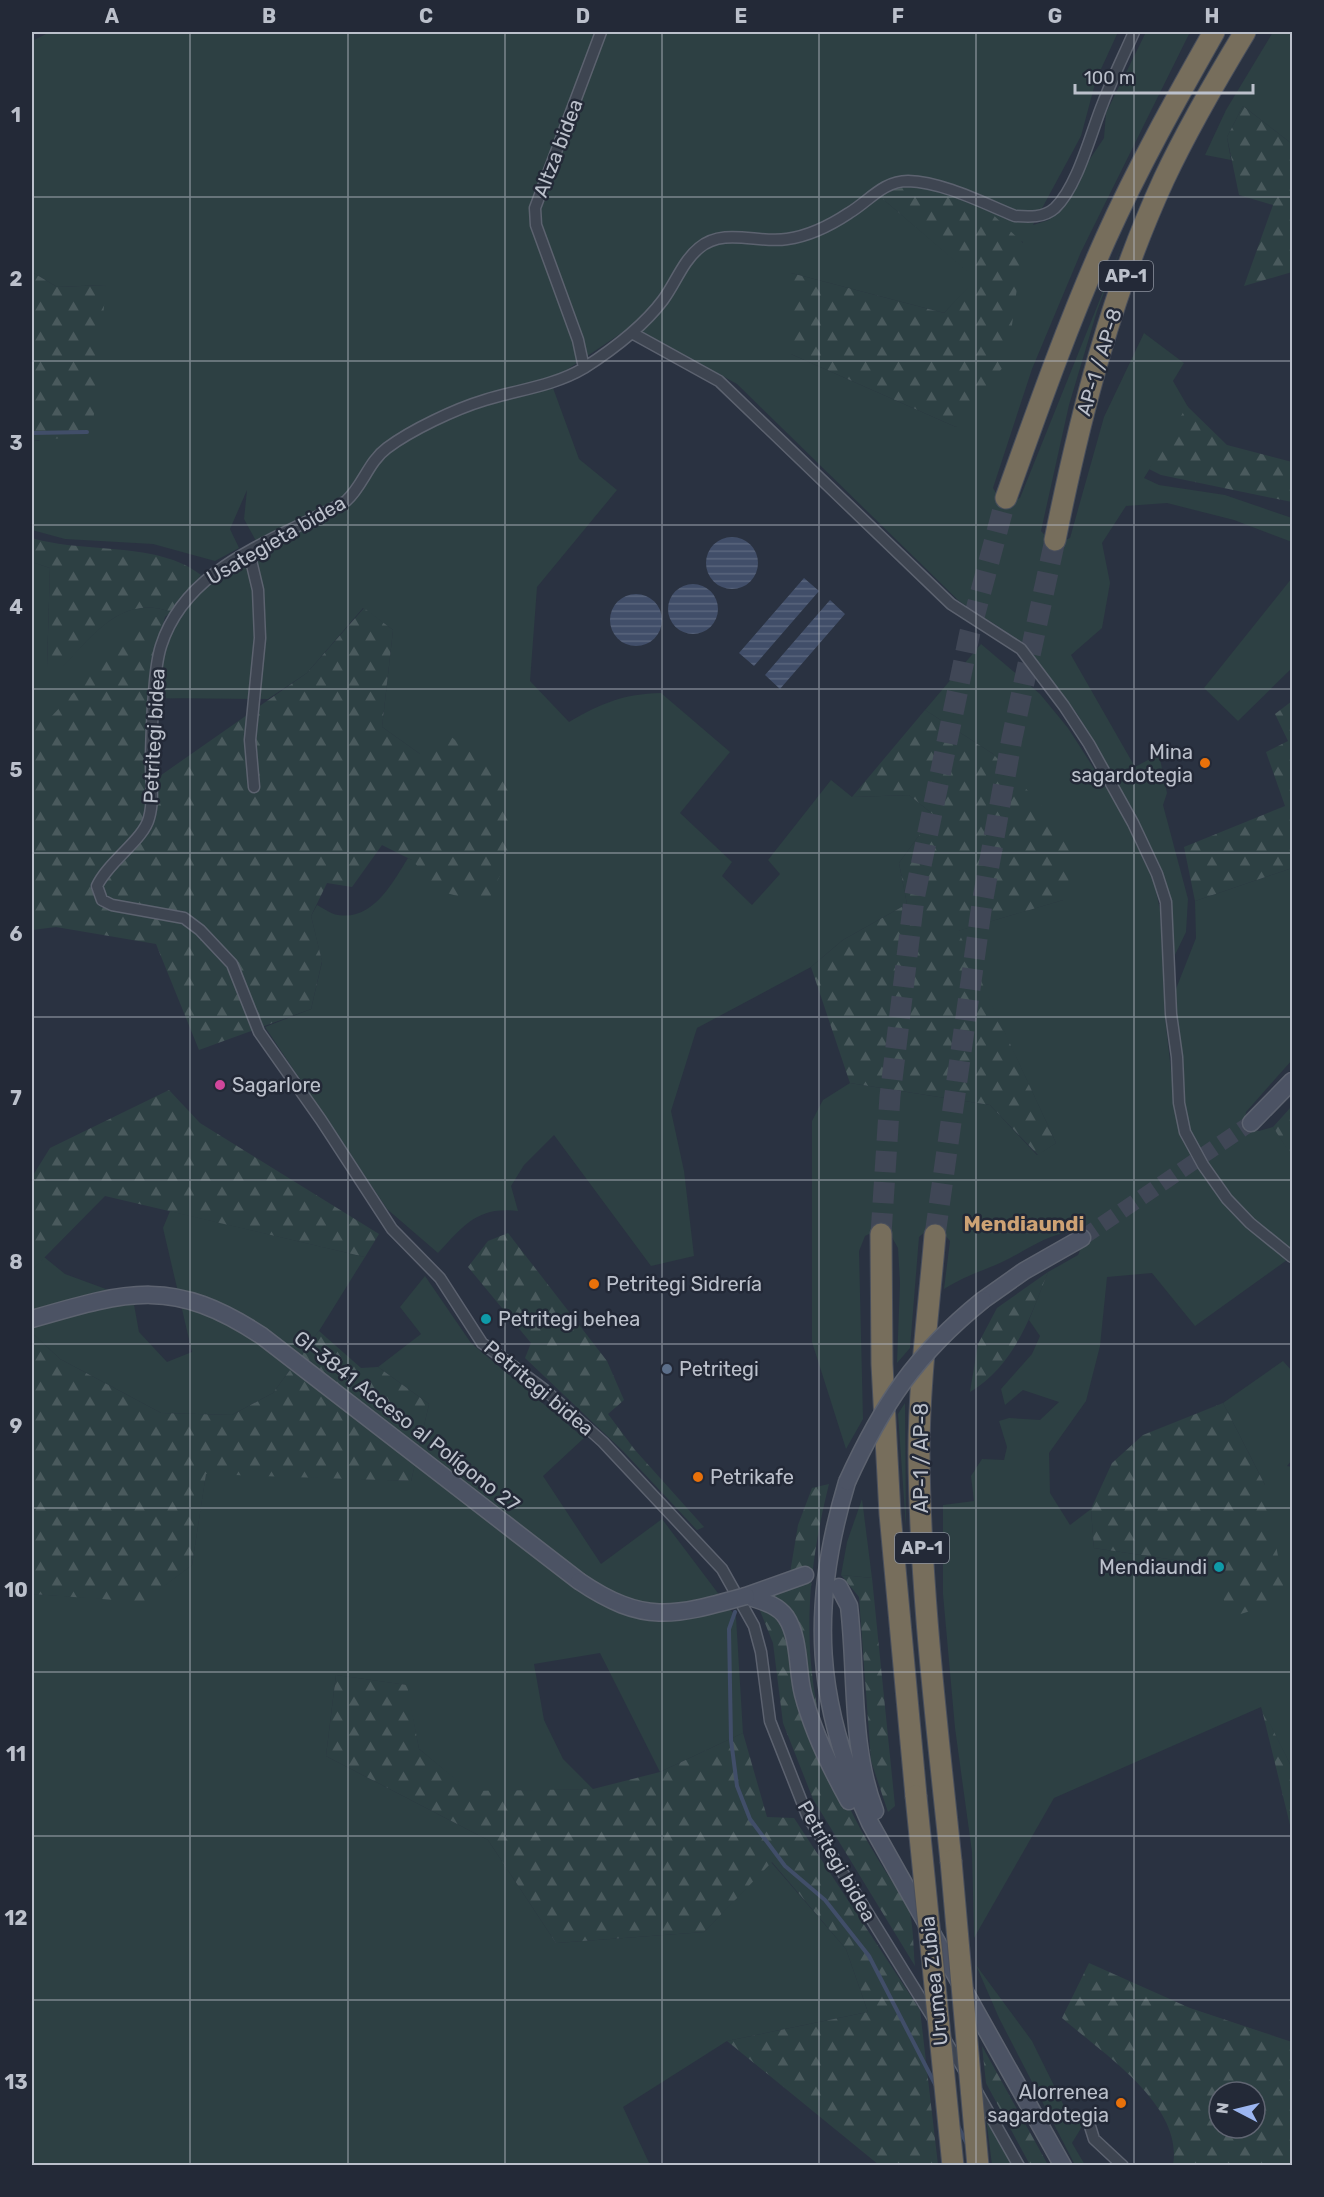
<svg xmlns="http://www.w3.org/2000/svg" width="1324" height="2197" font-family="Rubik,sans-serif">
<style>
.green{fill:#2d4043;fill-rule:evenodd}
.forest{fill:url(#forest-firs);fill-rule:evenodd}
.water{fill:url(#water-rules)}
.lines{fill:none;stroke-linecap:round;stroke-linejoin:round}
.stream{stroke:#414e69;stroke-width:4}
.secondary-tunnel{stroke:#404756;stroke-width:16;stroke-dasharray:16 8;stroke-linecap:butt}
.motorway-tunnel{stroke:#404756;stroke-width:21;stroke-dasharray:21 10;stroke-linecap:butt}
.minor-casing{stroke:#5c626f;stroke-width:13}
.secondary-casing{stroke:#5c626f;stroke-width:19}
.motorway-casing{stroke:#494f5c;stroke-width:23}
.minor{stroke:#3e4551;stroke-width:10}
.secondary{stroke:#4c5364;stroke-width:16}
.motorway{stroke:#776e5c;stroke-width:21}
.secondary-bridge-casing{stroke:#5c626f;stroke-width:19;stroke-linecap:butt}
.motorway-bridge-casing{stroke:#494f5c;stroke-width:23;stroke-linecap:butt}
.secondary-bridge{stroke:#4c5364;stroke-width:16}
.motorway-bridge{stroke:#776e5c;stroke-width:21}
.grid{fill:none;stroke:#bbc0cb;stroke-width:1.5;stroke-opacity:0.55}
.food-dot{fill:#e8710a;stroke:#232937;stroke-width:2}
.hotel-dot{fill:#d1479c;stroke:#232937;stroke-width:2}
.culture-dot{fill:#0f9aa8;stroke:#232937;stroke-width:2}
.service-dot{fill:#5c6f8a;stroke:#232937;stroke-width:2}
.labels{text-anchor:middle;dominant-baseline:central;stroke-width:5;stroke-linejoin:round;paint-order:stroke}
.shield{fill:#232937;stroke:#8d939f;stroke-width:1.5}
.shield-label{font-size:18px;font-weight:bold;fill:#bbc0cb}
.street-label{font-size:20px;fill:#bbc0cb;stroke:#232937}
.poi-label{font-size:20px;fill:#bbc0cb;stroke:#232937;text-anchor:start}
.neighbourhood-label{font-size:21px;font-weight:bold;fill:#cda274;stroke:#232937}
.neatline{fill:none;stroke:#bbc0cb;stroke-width:2}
.grid-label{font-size:20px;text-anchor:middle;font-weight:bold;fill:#bbc0cb}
</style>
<defs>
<pattern id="forest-firs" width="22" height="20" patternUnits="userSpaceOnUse" patternTransform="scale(1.5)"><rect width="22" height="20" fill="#2d4043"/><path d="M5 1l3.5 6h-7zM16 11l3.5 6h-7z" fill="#4a5a5d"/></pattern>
<pattern id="water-rules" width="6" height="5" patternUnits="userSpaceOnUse" patternTransform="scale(1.5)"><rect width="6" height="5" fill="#414e69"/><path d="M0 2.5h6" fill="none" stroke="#5a667d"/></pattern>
</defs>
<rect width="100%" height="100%" fill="#2a3241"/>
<path class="green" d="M50 32H1118L1096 80 1081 136 1033 225 1049 220 1104 138 1106 113 1146 32H1190L1081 252 1032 369 993 488 1002 503 1020 498 1123 242 1097 311 1069 405 1041 531 1054 545 1070 538 1104 417 1144 333 1184 363 1173 381 1188 407 1144 478 1159 485 1225 495 1292 518V542L1234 520 1167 503 1126 506 1102 543 1110 583 1102 628 1071 655 1135 767 1159 754 1167 793 1163 805 1188 899 1186 932 1173 959 1171 904 1162 871 1078 715 1022 642 959 601 737 384 632 326 559 375 480 396 385 442 368 462 349 492 328 506 256 541 244 519 247 490 230 529 239 548 215 561 153 544 65 539 32 530V441H39L106 285 57 287 32 272V41ZM883 199 1023 242 956 427 791 354V273L944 313 977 279Z
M1273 32H1292V144L1243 106 1227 137 1231 160 1205 155 1226 110Z
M553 388 579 459 617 490 537 587 530 681 569 722C602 703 623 694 661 693L730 752 680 813 732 862 722 876 752 905 780 874 768 860 831 780 852 797 909 795 934 815 899 863 907 904 843 940 811 967 697 1028 671 1111 684 1171 694 1256 651 1266 554 1135 524 1165 511 1186 518 1211C478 1206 464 1225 438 1253L387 1209 265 1027 311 1009 322 962 311 916 317 905C323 908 331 914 338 915 373 921 393 882 408 858L412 860 420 754 382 727 393 630 363 608 307 673 268 699 158 698 157 778 156 740 163 660 171 633 184 611 211 582 240 562 339 510 389 451 405 441 479 405Z
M32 562 50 568 47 667 59 670C90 639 120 593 171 612L165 617 144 618 50 719 32 723Z
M1292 578V668L1238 721 1204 688Z
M981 644 1040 694 1068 728 1120 809 1154 882 1160 910 1165 1017 1175 1106 1234 1212 1259 1238 1287 1260 1195 1326 1152 1273 1107 1277 1100 1346 1086 1401 1049 1453 1050 1493 1070 1525 1091 1509 1094 1548 1209 1565 1265 1485 1223 1403 1283 1361 1292 1371V1460L1287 1466 1292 1467V1768L1261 1707 1054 1798 974 1938 972 1852 955 1728 943 1594V1505L974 1501 971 1476 982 1459 1004 1460 1007 1447 999 1421 1009 1418 1040 1420 1059 1402 1023 1390 1005 1405 1001 1389 1032 1354 1040 1336 1029 1320 1048 1272 1078 1255 1084 1242 1073 1232C1045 1234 1025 1252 1000 1263 979 1272 963 1277 944 1289L950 1241 942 1232 928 1229 919 1237 910 1348 897 1363 900 1283 898 1248 889 1232 875 1231 865 1236 859 1251 863 1419 846 1449 812 1342V1121L823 1100 850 1083 990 1105 1037 1155 1056 1143 957 931 1063 900 993 754 925 710Z
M1292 868V1060L1246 1112 1244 1127 1259 1131 1273 1127 1291 1154 1292 1153V1252L1255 1222 1230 1196 1206 1162 1192 1136 1186 1115 1174 994 1196 938 1195 901Z
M170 1211 365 1257 319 1331 273 1393 232 1415 161 1413 60 1359 32 1333V1270L44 1257 65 1274 133 1299 139 1332 167 1362 192 1352 163 1228Z
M425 1276 471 1343 584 1438 543 1476 601 1564 662 1519 736 1617 743 1733 660 1772 600 1653 534 1664 544 1720 563 1759 593 1789 470 1792 419 1749 406 1685 336 1675 326 1756 488 1840 556 1943 704 1932 771 1862 846 1949 868 2012 727 2041 623 2107 650 2165H32V1594L143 1601 192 1565 206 1473 411 1481 429 1404 378 1367 421 1334 400 1307Z
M905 1403 906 1528 898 1414Z
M862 1499 872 1578 841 1575 847 1542Z
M976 1965 1032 2041 1065 2108 1086 2120 1072 2143 1085 2165H1075L999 2018Z
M986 2117 1014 2165H992Z"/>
<path class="forest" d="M1243 106 1292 144V272L1244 286 1273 205 1239 195 1227 137Z
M914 187 988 210 1023 243 1007 362 956 427 791 354V273L944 313 976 279 883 199 894 189Z
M32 272 57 287 106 285 92 435 32 441Z
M1187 406 1227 445 1292 462V502L1161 475 1149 469Z
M32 538C86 554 158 541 201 575L171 612C120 593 90 639 59 671L47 668 50 568 32 562Z
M364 608 393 630 382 727 420 754 449 735 512 786 510 853 487 904 439 891 412 860 382 845 352 887 327 883 311 916 322 961 311 1009 199 1050 156 944 56 927 32 930V723L50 718 144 617H165C148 676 147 719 147 779L157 778 307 673Z
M1292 701V868L1195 901 1184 847 1285 806 1266 752 1288 741 1275 714Z
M925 710 993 754 1079 845 1063 900 958 931 1056 1143 1038 1155 990 1105 850 1083 811 967 843 940 907 904 899 863 934 815 909 795 852 797Z
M169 1090 200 1123 379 1234 365 1257 105 1196 32 1270V1177L50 1148Z
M1292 1106V1153L1291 1155 1273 1127Z
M508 1233 607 1361 624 1400 608 1414 635 1450 704 1527 697 1530 623 1451 525 1358 531 1343 468 1267 488 1241Z
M1048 1272C1030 1318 1014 1366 970 1392L978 1344 997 1308Z
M319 1331 361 1368 378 1367 429 1404 411 1481 206 1474 192 1565 143 1602 32 1594V1333L60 1359 161 1413 232 1415 273 1393Z
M1223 1403 1265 1485 1286 1600 1231 1617 1209 1565 1094 1548 1091 1509 1112 1463 1143 1435Z
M829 1484C802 1592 800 1683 841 1788 852 1816 868 1843 884 1869 891 1881 903 1894 908 1907 914 1924 913 1948 915 1966L813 1799 783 1723 773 1643 753 1593 787 1591 798 1525 812 1488Z
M841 1575 872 1578 895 1806 888 1812 871 1761 859 1597Z
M336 1675 407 1685 419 1749 470 1791 593 1789 660 1772 743 1733 767 1817 794 1818 920 2010 938 2165H879L727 2041 868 2012 846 1949 772 1862 704 1932 556 1943 488 1840 326 1756Z
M1261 1706 1292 1768V1833Z
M1089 1963 1190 2008 1292 2042V2165H1173C1184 2105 1102 2053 1062 2018ZM1219 2092H1255V2128H1219Z
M982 2046 1048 2165H1030L986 2083Z"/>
<path class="water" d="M706 563a26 26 0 1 1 52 0a26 26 0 1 1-52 0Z
M804 578 819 591 754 666 739 653Z
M668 609a25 25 0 1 1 50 0a25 25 0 1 1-50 0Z
M610 620a26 26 0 1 1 52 0a26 26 0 1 1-52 0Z
M830 600 845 614 780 689 765 675Z"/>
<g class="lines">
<path class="stream" d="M32 433 87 432
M735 1612 729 1629 731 1740 737 1786 750 1819 785 1866 825 1900 869 1956 936 2086
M958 2126 967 2144"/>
<path class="secondary-tunnel" d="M1082 1238 1251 1123"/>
<path class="motorway-tunnel" d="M881 1234 890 1096 914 899 970 632 1006 498
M935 1235 982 904 1012 738 1055 540"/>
<defs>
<path id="minor" d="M632 333 719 381 951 604 1021 649 1064 706 1089 744 1133 823 1157 874 1166 902 1171 1014 1177 1057 1179 1103 1185 1132 1203 1165 1227 1199 1250 1223 1292 1257
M584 368 578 340 536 225 535 208 601 32
M249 552 258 590 260 638 250 740 254 787
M934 2020 807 1815 770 1721 761 1652 754 1626 722 1569 603 1442 545 1390 482 1343 440 1278 392 1229 321 1120 259 1032 232 964 200 930 184 918 112 905 102 900 97 886C108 862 144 839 149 818 154 801 151 782 151 764 151 744 152 724 153 705 155 685 155 665 161 646 187 564 279 540 346 501 363 486 368 462 387 448 411 430 455 409 485 400 517 390 554 386 584 368 612 350 642 328 663 300 675 284 683 261 699 248 724 227 758 244 787 239 809 236 831 225 849 213 869 201 883 181 908 181 943 182 983 203 1015 216 1029 217 1044 218 1055 208 1078 186 1091 132 1103 103 1112 79 1124 55 1134 32
M945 2039 965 2072
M976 2090 1019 2166
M1089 2123 1094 2139 1123 2166"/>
<path id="secondary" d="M1251 1123 1292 1081
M983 1300 1024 1271 1082 1238
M32 1319C128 1291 173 1277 262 1336L579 1581
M847 1482C809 1608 815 1704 870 1823L1063 2166
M839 1587 849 1606C857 1674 850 1747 875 1811
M746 1596C761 1601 777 1604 786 1617 800 1638 797 1671 803 1694 813 1732 830 1767 849 1801
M746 1596 805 1575"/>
<path id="motorway" d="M1006 498C1037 411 1068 323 1106 238 1138 167 1176 99 1214 32
M1055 540C1080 416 1111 294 1164 179 1188 128 1216 80 1245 32
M881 1234 882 1364 890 1514 916 1796
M935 1235C929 1308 919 1380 919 1453 920 1589 937 1725 951 1861"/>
</defs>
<use href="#minor" class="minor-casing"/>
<use href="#secondary" class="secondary-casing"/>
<use href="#motorway" class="motorway-casing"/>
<use href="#minor" class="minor"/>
<use href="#secondary" class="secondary"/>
<use href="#motorway" class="motorway"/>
<defs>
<path id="secondary-bridge" d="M847 1482C882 1405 916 1354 983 1300
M579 1581C644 1625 674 1616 746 1596"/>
<path id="motorway-bridge" d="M916 1796 953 2166
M951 1861 978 2166"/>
</defs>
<use href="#secondary-bridge" class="secondary-bridge-casing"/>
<use href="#motorway-bridge" class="motorway-bridge-casing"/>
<use href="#secondary-bridge" class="secondary-bridge"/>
<use href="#motorway-bridge" class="motorway-bridge"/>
</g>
<path class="grid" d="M190 32V2166M348 32V2166M505 32V2166M662 32V2166M819 32V2166M976 32V2166M1134 32V2166M32 197H1292M32 361H1292M32 525H1292M32 689H1292M32 853H1292M32 1017H1292M32 1180H1292M32 1344H1292M32 1508H1292M32 1672H1292M32 1836H1292M32 2000H1292"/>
<g class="food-dot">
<circle cx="1205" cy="763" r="6"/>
<circle cx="594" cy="1284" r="6"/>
<circle cx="698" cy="1477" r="6"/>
<circle cx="1121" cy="2103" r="6"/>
</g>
<circle class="hotel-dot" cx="220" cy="1085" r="6"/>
<g class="culture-dot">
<circle cx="486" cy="1319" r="6"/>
<circle cx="1219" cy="1567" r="6"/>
</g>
<circle class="service-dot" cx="667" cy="1369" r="6"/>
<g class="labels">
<g class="shield">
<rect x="1099" y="261" width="54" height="30" rx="4.5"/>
<rect x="895" y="1533" width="54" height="30" rx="4.5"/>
</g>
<g class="shield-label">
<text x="1126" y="276">AP-1</text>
<text x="922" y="1548">AP-1</text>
</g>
<g class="street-label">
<text transform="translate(558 148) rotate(-69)">Altza bidea</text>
<text transform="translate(1099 362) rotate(-73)">AP-1 / AP-8</text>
<text transform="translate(276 540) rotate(-30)">Usategieta bidea</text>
<text transform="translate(154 736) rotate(-87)">Petritegi bidea</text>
<text transform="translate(539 1388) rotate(40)">Petritegi bidea</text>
<text transform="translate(407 1421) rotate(38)">GI-3841 Acceso al Polígono 27</text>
<text transform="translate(921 1458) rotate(-90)">AP-1 / AP-8</text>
<text transform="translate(837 1861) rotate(60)">Petritegi bidea</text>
<text transform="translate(934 1981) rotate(-96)">Urumea Zubia</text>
</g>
<g class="poi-label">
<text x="1193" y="752" text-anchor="end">Mina<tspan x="1193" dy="23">sagardotegia</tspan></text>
<text x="232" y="1085">Sagarlore</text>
<text x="606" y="1284">Petritegi Sidrería</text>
<text x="498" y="1319">Petritegi behea</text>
<text x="679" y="1369">Petritegi</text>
<text x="710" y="1477">Petrikafe</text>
<text x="1207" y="1567" text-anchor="end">Mendiaundi</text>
<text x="1109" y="2092" text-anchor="end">Alorrenea<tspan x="1109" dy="23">sagardotegia</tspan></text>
</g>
<g class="neighbourhood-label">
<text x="1024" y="1223">Mendiaundi</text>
</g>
</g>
<rect width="1324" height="2197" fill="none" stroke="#232937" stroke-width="66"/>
<g transform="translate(1237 2110) rotate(277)"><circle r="28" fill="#232937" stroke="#606572" stroke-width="1.5"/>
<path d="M0-4.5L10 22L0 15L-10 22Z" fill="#9cb6f0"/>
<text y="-9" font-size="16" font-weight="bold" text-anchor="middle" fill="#bbc0cb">N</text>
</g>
<path d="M1075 84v9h178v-9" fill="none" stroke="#bbc0cb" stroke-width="3"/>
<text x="1084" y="84" font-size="18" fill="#bbc0cb" stroke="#232937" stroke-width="4.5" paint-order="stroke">100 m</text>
<rect x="33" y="33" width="1258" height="2131" class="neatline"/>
<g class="grid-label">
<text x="112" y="23">A</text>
<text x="269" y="23">B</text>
<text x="426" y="23">C</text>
<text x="583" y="23">D</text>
<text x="741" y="23">E</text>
<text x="898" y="23">F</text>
<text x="1055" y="23">G</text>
<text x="1212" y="23">H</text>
<text x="16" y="122">1</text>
<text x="16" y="286">2</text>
<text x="16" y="450">3</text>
<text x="16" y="614">4</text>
<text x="16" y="777">5</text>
<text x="16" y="941">6</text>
<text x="16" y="1105">7</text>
<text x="16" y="1269">8</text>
<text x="16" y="1433">9</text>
<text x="16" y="1597">10</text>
<text x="16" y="1761">11</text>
<text x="16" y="1925">12</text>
<text x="16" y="2089">13</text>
</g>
</svg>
